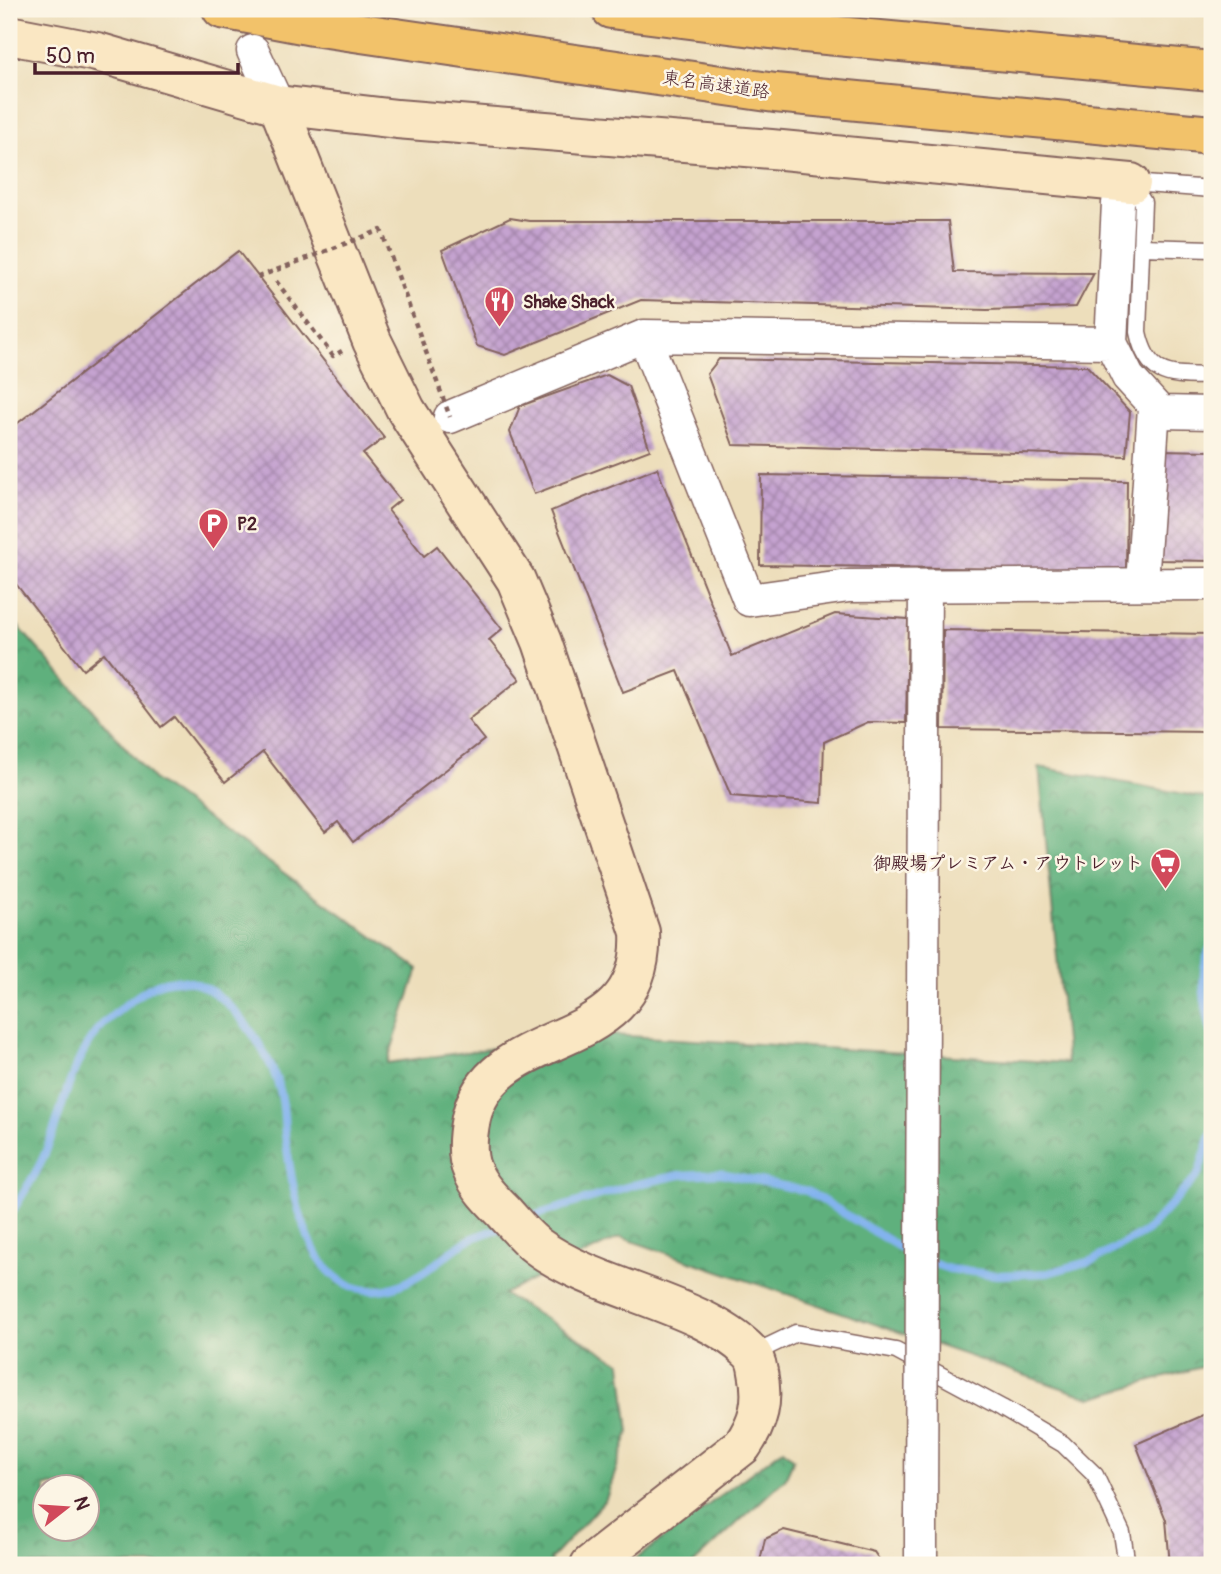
<svg xmlns="http://www.w3.org/2000/svg" width="1221" height="1574" font-family="Pangolin,'Klee One',sans-serif">
<style>
.forest{fill:url(#forest-crowns);stroke:#546854;stroke-width:2;fill-rule:evenodd}
.lines{fill:none;stroke-linecap:round;stroke-linejoin:round}
.stream{stroke:#83b3ee;stroke-width:8}
.building{fill:url(#building-cross-hatch)}
.lane-casing{stroke:#83625d;stroke-width:19}
.street-casing{stroke:#83625d;stroke-width:35}
.secondary-casing{stroke:#83625d;stroke-width:42}
.highway-casing{stroke:#83625d;stroke-width:42}
.path{stroke:#83625d;stroke-width:4.5;stroke-dasharray:5 5;stroke-linecap:butt}
.lane{stroke:#fff;stroke-width:16}
.street{stroke:#fff;stroke-width:32}
.secondary{stroke:#fae7c3;stroke-width:38}
.highway{stroke:#f2c26a;stroke-width:38}
.street-bridge-casing{stroke:#83625d;stroke-width:35;stroke-linecap:butt}
.path-bridge{stroke:#83625d;stroke-width:4.5;stroke-dasharray:5 5;stroke-linecap:butt}
.street-bridge{stroke:#fff;stroke-width:32}
.labels{text-anchor:middle;dominant-baseline:central;stroke-width:5;stroke-linejoin:round;paint-order:stroke}
.street-label{font-size:18px;fill:#4a1f2b;stroke:#fcf5e5}
.poi-label{font-size:18px;font-weight:bold;fill:#4a1f2b;stroke:#fcf5e5;text-anchor:start}
</style>
<defs>
<pattern id="forest-crowns" width="20" height="18" patternUnits="userSpaceOnUse" patternTransform="scale(1.75)"><rect width="20" height="18" fill="#5fb07d"/><path d="M2 6a3 3 0 1 1 6 0M12 15a3 3 0 1 1 6 0" fill="none" stroke="#508f67"/></pattern>
<pattern id="building-cross-hatch" width="8" height="8" patternUnits="userSpaceOnUse" patternTransform="scale(1.75)"><rect width="8" height="8" fill="#c5a3d0"/><path d="M0 0l8 8M0 8l8-8" fill="none" stroke="#a284a9"/></pattern>
</defs>
<rect width="100%" height="100%" fill="#fcf5e5"/>
<filter id="ink" filterUnits="userSpaceOnUse"><feTurbulence type="fractalNoise" baseFrequency=".0143" numOctaves="2"/><feDisplacementMap in="SourceGraphic" scale="14" xChannelSelector="R" yChannelSelector="G"/><feConvolveMatrix kernelMatrix="1 2 1 2 8 2 1 2 1" color-interpolation-filters="sRGB"/></filter>
<filter id="wash" filterUnits="userSpaceOnUse"><feTurbulence type="fractalNoise" baseFrequency=".00686" numOctaves="4" result="noise"/><feDisplacementMap in="SourceGraphic" scale="28" xChannelSelector="R" yChannelSelector="G"/><feGaussianBlur stdDeviation="1.57" result="paint"/><feColorMatrix in="noise" values="0 0 0 0 0 0 0 0 0 0 0 0 0 0 0 0 0 1.4 0 .05"/><feComposite in="paint" operator="in"/></filter>
<g filter="url(#wash)">
<rect width="100%" height="100%" fill="#eddebb"/>
<path class="forest" d="M9 616 154 780 418 969 387 1063 596 1034 1067 1063 1039 767 1212 799V1364L1091 1398 620 1237 503 1294 621 1363 629 1432 606 1499 550 1560 553 1565H9ZM46 1486H88V1528H46Z
M783 1449 794 1459 785 1479 692 1565H628Z"/>
<g class="lines">
<path class="stream" d="M1212 945C1197 971 1205 1005 1212 1034
M9 1217C20 1198 34 1178 43 1158 63 1114 67 1068 99 1028 106 1020 116 1013 123 1007 136 997 152 983 169 981 220 973 266 1045 279 1087 284 1101 284 1119 285 1134 292 1182 302 1273 357 1288 399 1300 434 1263 465 1242 477 1235 492 1231 505 1227
M523 1219 633 1185 680 1175 721 1173 807 1191 914 1256
M929 1262 949 1269 997 1275 1048 1273 1094 1260 1147 1231 1198 1175 1212 1132"/>
</g>
<g id="blocks">
<path class="building" d="M510 218 529 221H948L954 272 1094 273 1076 307 987 310 641 300 505 355 477 346 442 250Z
M238 251 384 438 363 454 400 500 388 510 424 556 437 546 502 629 489 640 520 679 468 720 484 740 353 842 338 822 325 832 263 752 225 782 174 717 161 727 104 653 83 670 9 575V430Z
M719 359 1087 366 1130 412 1126 456 733 445 707 374Z
M607 375 628 386 650 450 534 494 510 432 520 406Z
M1159 450 1212 451V561L1158 560Z
M657 468 732 656 835 614 908 619 906 723 868 722 824 742 822 803 731 796 678 671 623 692 551 511Z
M761 475 1127 481 1126 571 760 565Z
M943 630 1212 634V732L942 729Z
M1212 1411V1565H1170L1166 1520 1136 1444Z
M784 1530 874 1552 883 1565H759L765 1539Z"/>
</g>
</g>
<g filter="url(#ink)">
<use href="#blocks" fill-opacity="0" stroke="#83625d" stroke-width="2"/>
<g class="lines">
<defs>
<path id="lane" d="M1131 183 1143 202 1138 332C1148 379 1171 375 1212 376
M1131 183 1212 189
M1141 247 1212 249
M752 1354 796 1333 896 1351 1002 1408 1063 1444 1095 1475 1122 1533 1127 1565"/>
<path id="street" d="M253 51 278 105
M644 336 749 600 849 586 1212 584
M1111 343 1118 203
M450 417 644 336 1111 343 1128 377 1160 412 1212 413
M1142 584 1154 407
M924 746 925 586
M921 1565V1518"/>
<path id="secondary" d="M9 35 97 52 278 105 397 119 771 149 1131 183
M278 105 372 341 406 410 516 580 542 642 640 932C647 1058 493 1020 471 1118 468 1133 465 1154 472 1170 478 1186 492 1200 504 1212 514 1223 525 1237 537 1246 596 1290 700 1302 750 1352 755 1357 757 1365 758 1372 764 1401 759 1422 742 1446L590 1565"/>
<path id="highway" d="M222 9 313 26 775 93 1212 135
M611 9 794 32 1212 71"/>
</defs>
<use href="#lane" class="lane-casing"/>
<use href="#street" class="street-casing"/>
<use href="#secondary" class="secondary-casing"/>
<use href="#highway" class="highway-casing"/>
<path class="path" d="M276 281 333 356 342 351"/>
<use href="#lane" class="lane"/>
<use href="#street" class="street"/>
<use href="#secondary" class="secondary"/>
<use href="#highway" class="highway"/>
<defs>
<path id="street-bridge" d="M921 1518 924 746"/>
</defs>
<use href="#street-bridge" class="street-bridge-casing"/>
<path class="path-bridge" d="M258 277 381 230 450 417"/>
<use href="#street-bridge" class="street-bridge"/>
</g>
</g>
<defs>
<symbol id="restaurant-pin" viewBox="-11 -11 22 30"><path d="M0 17L-7.5 6A9.5 9.5 0 1 1 7.5 6Z" fill="#d1495b" stroke="#fcf5e5"/><path d="M-5-6h1v4h1v-4h1v4h1v-4h1v5L-1.5 .5V6h-2V.5L-5-1ZM5-6V6H3V1.5H1.5Q1.5-4 5-6Z" fill="#fff"/></symbol>
<symbol id="parking-pin" viewBox="-11 -11 22 30"><path d="M0 17L-7.5 6A9.5 9.5 0 1 1 7.5 6Z" fill="#d1495b" stroke="#fcf5e5"/><path d="M-3.5-5.5H1a3.5 3.5 0 0 1 0 7H-1V5.5H-3.5ZM-1-3.4V-.6H.8a1.4 1.4 0 0 0 0-2.8Z" fill="#fff"/></symbol>
<symbol id="supermarket-pin" viewBox="-11 -11 22 30"><path d="M0 17L-7.5 6A9.5 9.5 0 1 1 7.5 6Z" fill="#d1495b" stroke="#fcf5e5"/><path d="M-6-5.5h2.5l.6 2H6L4.5 2H-2.5L-4.4-4H-6ZM-1.5 3.2a1.3 1.3 0 1 0 .1 0ZM3 3.2a1.3 1.3 0 1 0 .1 0Z" fill="#fff"/></symbol>
</defs>
<g fill-rule="evenodd">
<use href="#restaurant-pin" x="482" y="284" width="35" height="47"/>
<use href="#parking-pin" x="196" y="506" width="35" height="47"/>
<use href="#supermarket-pin" x="1148" y="846" width="35" height="47"/>
</g>
<g class="labels">
<g class="street-label">
<text transform="translate(716 85) rotate(8)">東名高速道路</text>
</g>
<g class="poi-label">
<text x="523" y="302">Shake Shack</text>
<text x="237" y="524">P2</text>
<text x="1143" y="863" text-anchor="end">御殿場プレミアム・アウトレット</text>
</g>
</g>
<rect width="1221" height="1574" fill="none" stroke="#fcf5e5" stroke-width="35"/>
<g transform="translate(66 1508) rotate(73)"><circle r="33" fill="#fcf5e5" stroke="#b59f9b" stroke-width="2"/>
<path d="M0-5L12 26L0 18L-12 26Z" fill="#d1495b"/>
<text y="-10" font-size="19" font-weight="bold" text-anchor="middle" fill="#4a1f2b">N</text>
</g>
<path d="M35 63v10h203v-10" fill="none" stroke="#4a1f2b" stroke-width="3.5"/>
<text x="46" y="63" font-size="21" fill="#4a1f2b" stroke="#fcf5e5" stroke-width="5" paint-order="stroke">50 m</text>
</svg>
